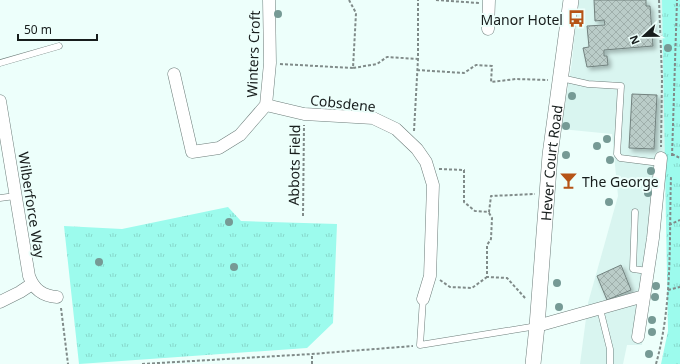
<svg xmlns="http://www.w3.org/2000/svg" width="680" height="364" font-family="'Noto Sans',sans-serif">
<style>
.built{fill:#d9f5f0}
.grass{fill:url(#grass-tufts)}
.building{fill:url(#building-cross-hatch);stroke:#72827f;filter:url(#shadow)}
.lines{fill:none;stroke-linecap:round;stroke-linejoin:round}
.service-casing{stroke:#6d7d7a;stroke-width:7}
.minor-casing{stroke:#6d7d7a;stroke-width:13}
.tertiary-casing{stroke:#6d7d7a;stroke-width:16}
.path{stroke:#808b89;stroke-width:2;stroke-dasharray:3 2;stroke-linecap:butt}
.service{stroke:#fff;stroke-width:6}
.minor{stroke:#fff;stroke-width:12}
.tertiary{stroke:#fff;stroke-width:15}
.tree{fill:#769a95}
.labels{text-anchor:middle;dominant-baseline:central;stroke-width:4;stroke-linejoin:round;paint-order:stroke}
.poi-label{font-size:14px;fill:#171d1c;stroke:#edfffb;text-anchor:end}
.street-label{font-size:14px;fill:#171d1c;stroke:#edfffb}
</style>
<defs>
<pattern id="grass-tufts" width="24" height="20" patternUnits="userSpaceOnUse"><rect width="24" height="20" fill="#9cfbed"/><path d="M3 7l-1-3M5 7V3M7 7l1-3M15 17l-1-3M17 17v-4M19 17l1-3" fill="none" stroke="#86d7cb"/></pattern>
<pattern id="building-cross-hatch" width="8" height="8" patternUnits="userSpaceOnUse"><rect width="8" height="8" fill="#baccc8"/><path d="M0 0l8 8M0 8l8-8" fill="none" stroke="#9fafab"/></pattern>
<filter id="shadow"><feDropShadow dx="3" dy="3" stdDeviation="2" flood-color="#0004"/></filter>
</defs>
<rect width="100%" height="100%" fill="#edfffb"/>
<path class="built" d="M578 0H662L666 137 662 198 642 345H627L623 364H580L588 303 618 196 612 134 561 129 572 62Z"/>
<path class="grass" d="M662 0H680V364H661L668 331Z
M228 207 241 221 337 224 333 323 307 348 79 364 64 226 122 229Z"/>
<path class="building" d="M594 0H646V6H650L653 46 604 50V56H607L608 65 587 67 583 48 589 47 587 26 605 25 604 20 595 21Z
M632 94 657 95 654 149 629 148Z
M621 265 631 290 607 300 597 276Z"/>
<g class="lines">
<defs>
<path id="service" d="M0 63 59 46
M561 78 588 84 621 86 617 154 620 158 660 163
M0 198 15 196
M635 212 633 269 648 271
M423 299 420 345 537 326
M600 309 610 349V364"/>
<path id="minor" d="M488 29 489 0
M174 74 192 152 219 148 240 135 266 105 270 63 269 0
M0 101 29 276C34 290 43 296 57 297
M266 105 304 114 373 118 396 129 417 149 426 162 433 185 430 276 423 299
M0 302 20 292 32 284
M537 326 644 296
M638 337 653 238 661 158"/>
<g id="tertiary">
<path id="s1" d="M533 364 537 326 550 155 571 0"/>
</g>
</defs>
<use href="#service" class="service-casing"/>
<use href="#minor" class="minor-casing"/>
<use href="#tertiary" class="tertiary-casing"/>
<path class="path" d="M349 0 356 13 353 68 377 64 387 57 418 59
M436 0 479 3
M659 0 662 78 661 147
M280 64 353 68
M417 70 464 73 476 65 492 66 491 82 516 79 548 80
M414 131 418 59V0
M672 154 680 158
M672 156 677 0
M439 169 464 170V202L475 211 489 212 491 196 535 194
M489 213 492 218 491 239 487 245V277L507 278 526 299
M303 216 304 125
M669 225 680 220
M440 280 450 287 472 288 487 277
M668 290 680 287
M61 308 68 364
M142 364 312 354 413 346
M312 364V354
M656 364C673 303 669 239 671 176"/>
<use href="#service" class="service"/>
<use href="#minor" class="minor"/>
<use href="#tertiary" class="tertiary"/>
</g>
<g class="tree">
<circle cx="278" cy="14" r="4"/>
<circle cx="668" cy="48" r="4"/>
<circle cx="572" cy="96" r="4"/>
<circle cx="566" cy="126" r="4"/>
<circle cx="607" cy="139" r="4"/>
<circle cx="597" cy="146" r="4"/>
<circle cx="566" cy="155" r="4"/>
<circle cx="610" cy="160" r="4"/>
<circle cx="651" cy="171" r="4"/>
<circle cx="648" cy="193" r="4"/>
<circle cx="609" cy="202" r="4"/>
<circle cx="229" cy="222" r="4"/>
<circle cx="99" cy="262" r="4"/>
<circle cx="234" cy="267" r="4"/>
<circle cx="557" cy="283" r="4"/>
<circle cx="656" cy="286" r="4"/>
<circle cx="655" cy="297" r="4"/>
<circle cx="559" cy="307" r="4"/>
<circle cx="652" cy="320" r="4"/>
<circle cx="652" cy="332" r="4"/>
<circle cx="649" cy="354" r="4"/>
</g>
<defs>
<symbol id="bus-bare" viewBox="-9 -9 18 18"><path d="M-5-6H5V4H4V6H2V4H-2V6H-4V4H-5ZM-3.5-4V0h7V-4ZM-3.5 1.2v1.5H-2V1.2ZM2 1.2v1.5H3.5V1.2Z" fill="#b65417" stroke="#edfffb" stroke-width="2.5" paint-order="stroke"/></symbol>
<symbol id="bar-bare" viewBox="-9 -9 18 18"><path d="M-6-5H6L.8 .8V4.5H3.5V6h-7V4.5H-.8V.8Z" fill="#b65417" stroke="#edfffb" stroke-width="2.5" paint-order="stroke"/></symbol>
</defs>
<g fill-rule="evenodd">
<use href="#bus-bare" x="564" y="6" width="25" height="25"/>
<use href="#bar-bare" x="556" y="168" width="25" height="25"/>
</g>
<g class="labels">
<g class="poi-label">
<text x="563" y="19">Manor Hotel</text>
<text x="582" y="181" text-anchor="start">The George</text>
</g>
<g class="street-label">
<text transform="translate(253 54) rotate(-88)">Winters Croft</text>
<text transform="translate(343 103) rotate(6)">Cobsdene</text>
<text stroke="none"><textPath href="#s1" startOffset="202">Hever Court Road</textPath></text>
<text transform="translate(294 165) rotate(-89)">Abbots Field</text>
<text transform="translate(32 205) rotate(81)">Wilberforce Way</text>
</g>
</g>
<g transform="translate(644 36) rotate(248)" stroke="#edfffb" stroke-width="3" paint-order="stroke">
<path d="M0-3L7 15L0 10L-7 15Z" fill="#171d1c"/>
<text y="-6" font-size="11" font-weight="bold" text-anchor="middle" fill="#171d1c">N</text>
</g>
<path d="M18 34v6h79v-6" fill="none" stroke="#171d1c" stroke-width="2"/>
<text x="24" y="34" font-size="12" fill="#171d1c" stroke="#edfffb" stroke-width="3" paint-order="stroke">50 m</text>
</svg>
